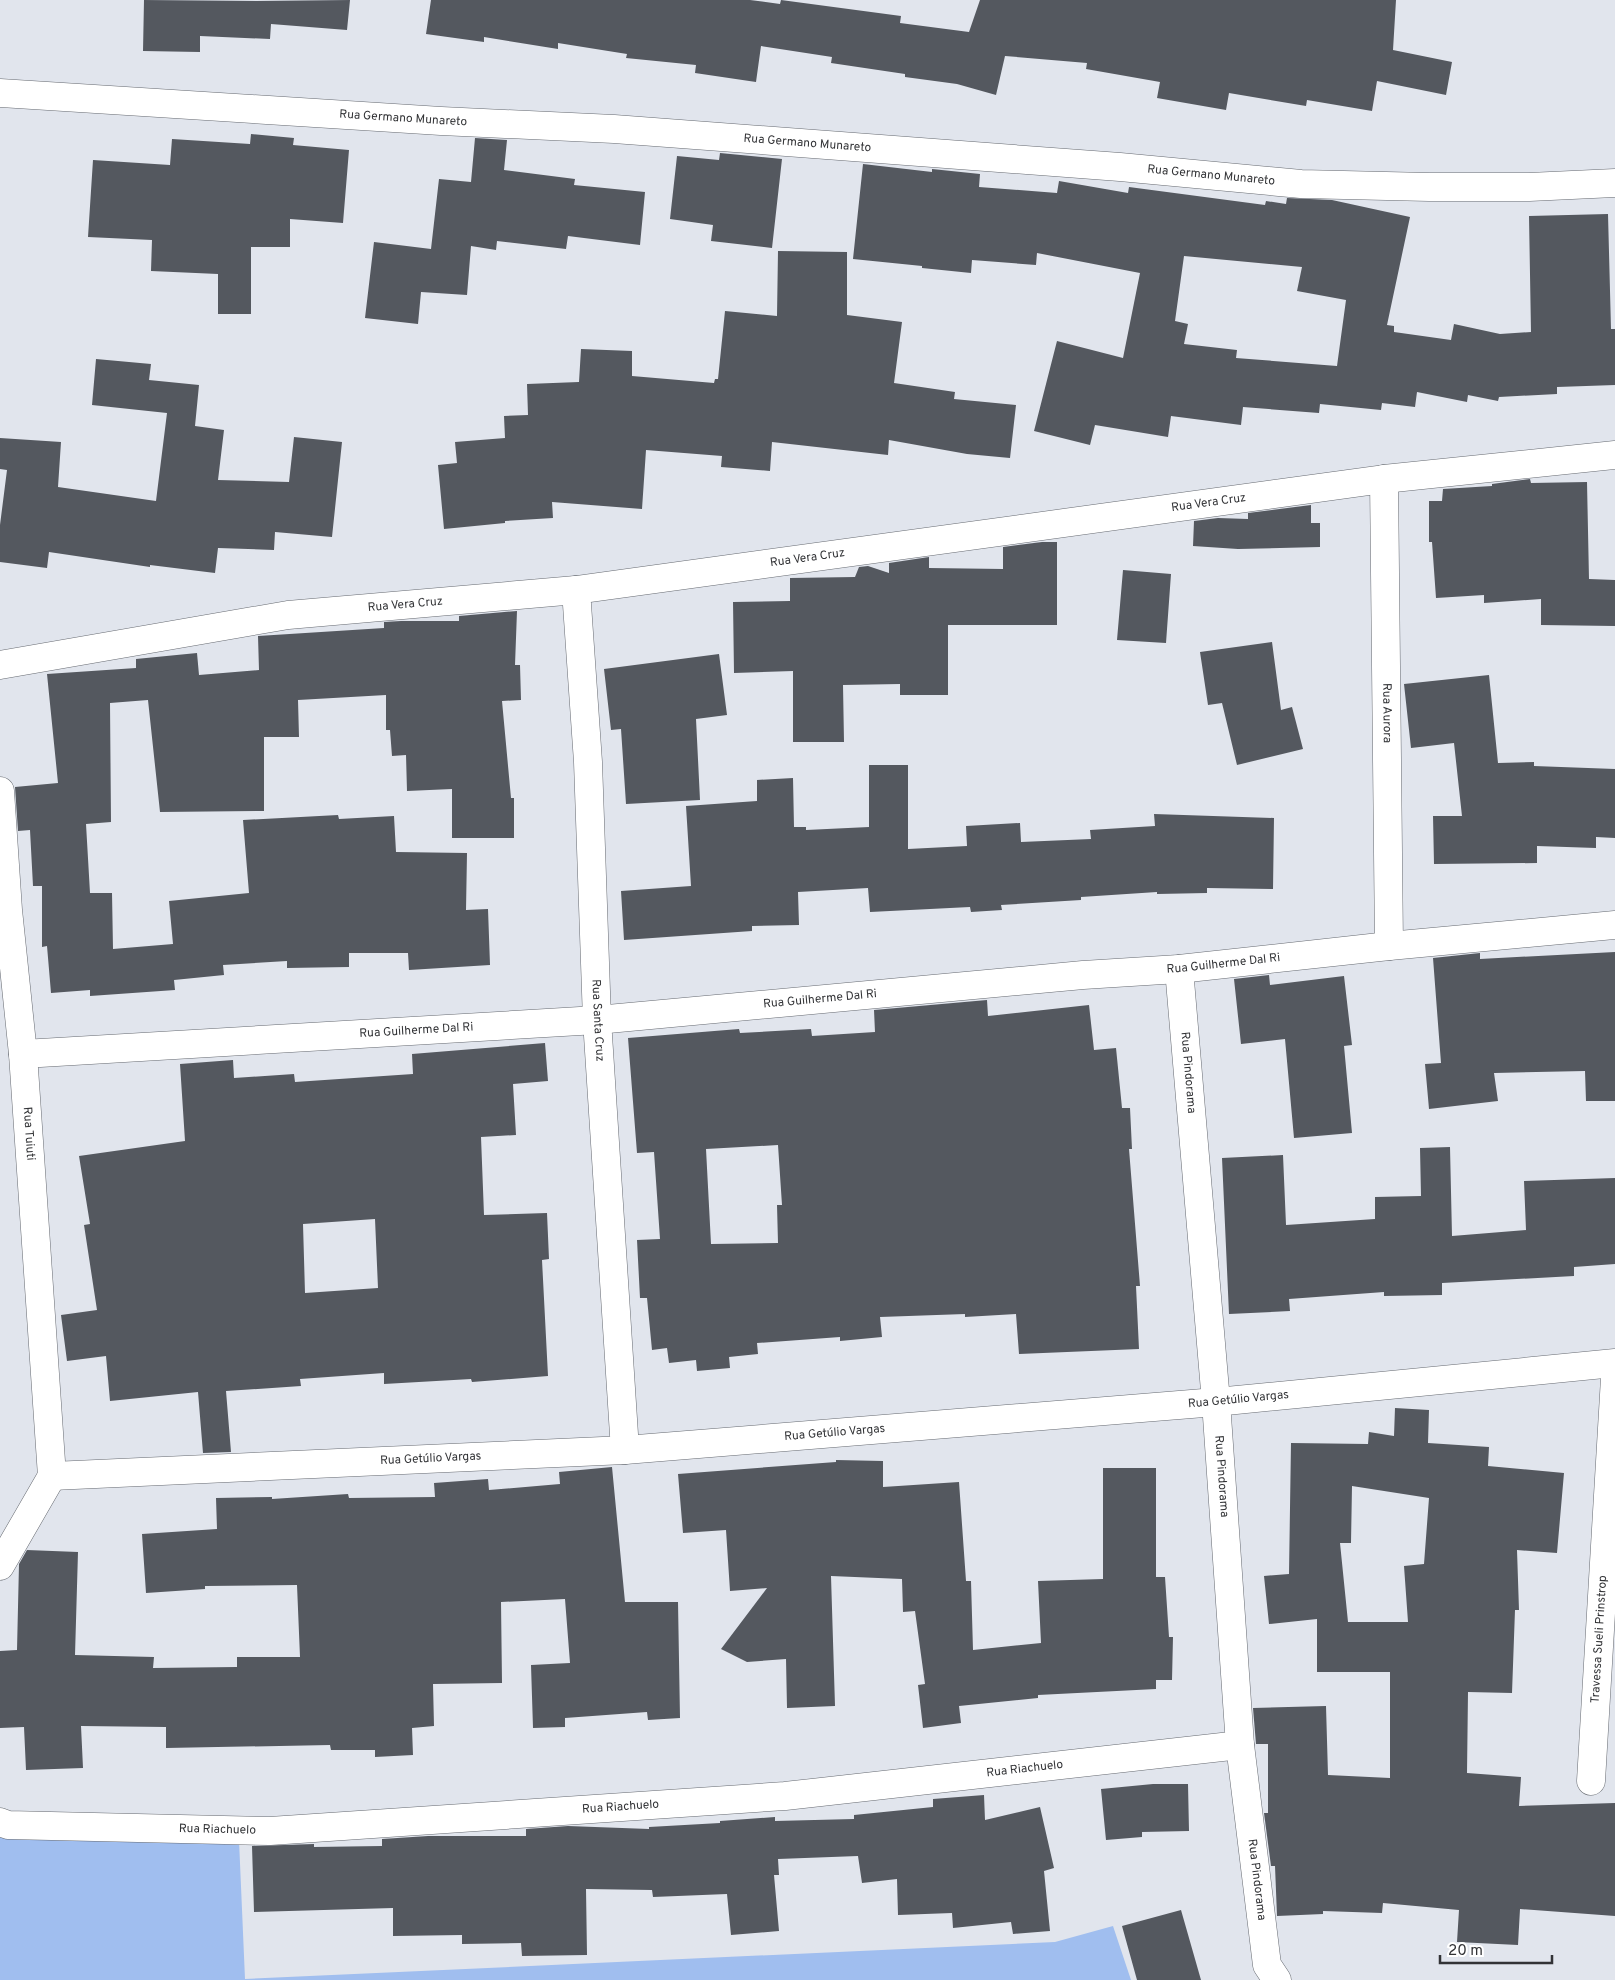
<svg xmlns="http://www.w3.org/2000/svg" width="1615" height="1980" font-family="Overpass,sans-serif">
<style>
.green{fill:#a0beef}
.building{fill:#54585f;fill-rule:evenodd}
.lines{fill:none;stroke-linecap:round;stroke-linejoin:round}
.minor-casing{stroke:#666a71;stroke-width:29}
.minor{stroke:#fff;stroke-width:28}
.labels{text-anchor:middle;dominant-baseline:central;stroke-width:5;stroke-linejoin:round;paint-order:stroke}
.street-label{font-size:12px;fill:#323336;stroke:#fff}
</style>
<rect width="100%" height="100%" fill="#e1e5ed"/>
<path class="green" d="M0 1824 239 1840 245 1979 1055 1942 1113 1926 1131 1980H0Z"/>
<path class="building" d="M144 0 257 1 350 0 347 30 271 24 270 39 200 36V52L143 51Z
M431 0H750L780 4 781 0 901 16 900 23 969 32 980 0H1396L1393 50 1452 62 1446 95 1377 81 1372 111 1307 100 1306 106 1229 93 1226 110 1157 98 1160 82 1086 69 1087 63 1005 56 996 95 957 84 905 77V74L831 63 832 57 761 46 756 82 695 73 696 65 626 58 627 54 558 43V49L484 37V42L426 34Z
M251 134 294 138 293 145 349 150 343 223 290 219V247H251V314H218V274L151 271 152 240 88 237 93 160 170 165 172 139 250 144Z
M475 138 507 140 504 170 575 179 574 185 645 192 640 245 568 236 566 249 497 241 496 250 471 246 467 295 421 292 418 324 365 318 374 242 431 249 439 179 471 182Z
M720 153 782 159 772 248 711 241 713 225 670 219 677 156 719 160Z
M863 164 932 172V169L980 174 979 187 1057 193 1059 181 1128 193 1129 187 1265 205 1266 201 1286 204 1287 198 1332 200 1410 217 1387 325 1394 326V332L1451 340 1454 324 1500 334 1531 332 1529 216 1608 214 1611 329H1615V385L1557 387V394L1499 397 1498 401 1468 395 1467 402 1417 392 1415 407 1382 403 1381 410 1320 404 1319 413 1243 407 1241 425 1171 416 1168 437 1095 425 1090 445 1034 431 1057 341 1123 358 1140 273 1037 253 1036 265 972 260 971 273 922 268V266L853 259ZM1184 256 1302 267 1297 291 1346 300 1337 366 1236 358 1237 350 1184 344 1188 324 1175 321Z
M778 251 847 252V315L902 322 894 383 955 392 954 399 1016 405 1010 458 967 454 889 440 888 455 772 442 770 471 721 467 722 456 646 450 642 509 552 502 553 518 505 521V523L444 529 438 465 457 463 455 442 505 438 504 416 528 415 527 384 579 382 581 349 632 351V376L714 383 715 379H718L725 311 777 316Z
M96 359 151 364 149 380 199 385 195 426 224 430 218 480 289 482 294 437 342 442 332 537 275 532 274 550 218 548 215 573 150 565V567L49 552 47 568 0 562V525L7 470 0 469V438L61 442 58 487 156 501 167 413 92 405Z
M1530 479 1531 483 1587 482 1589 579 1615 580V626L1541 625V599L1484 603V595L1436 598 1432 542H1429V501H1442L1443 489 1492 486V484Z
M1311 505V523H1320V547L1238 549 1193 546 1194 521 1218 518 1248 519V513Z
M1042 542H1057V625H948V695H900V684L843 685 844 742H793V671L734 673 733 602 790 601V578L855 577 859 567 868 566 889 573V563L929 557V568L1003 569V547Z
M1123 570 1171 574 1166 643 1117 640Z
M517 611 515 665H520L521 700 502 701 511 798H514V838H452V789L407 791 406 755 392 756 390 730H386V695L298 700 299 737H264V811L160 812 148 700 110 703 111 822 86 824 90 893H112L113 949 173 944 169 901 249 893 243 820 338 815 339 819 394 816 396 852 467 853 466 910 488 909 490 965 409 970 408 953H349V967L287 968V961L223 965 224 975 174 980 175 990 90 996V990L51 993 47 946 42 947V886H33L30 830 18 831 15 787 58 783 47 674 136 668V659L197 653 199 675 259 670 258 636 384 628V622L401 621H459V616Z
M1272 642 1281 710 1292 707 1303 749 1237 765 1222 703 1208 705 1200 652Z
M719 654 727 715 696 719 700 800 626 804 621 729 611 730 604 669Z
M1489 675 1498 763 1534 762V766L1615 769V838L1596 837V848L1537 846V863L1434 864 1433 816H1462L1454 743 1411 748 1404 684Z
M869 765H908V849L967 846 966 826 1020 823 1021 842 1091 839 1090 830 1155 826 1154 814 1274 818 1273 889 1207 888V893L1157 894V892L1081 897V900L1001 905 1002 910 971 912 970 907 870 912 868 888 798 892 799 925 752 926V931L624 940 621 891 691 886 686 806 757 801V780L793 778 794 827H806V830L869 827Z
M1615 952V1101H1586L1585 1071 1494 1073 1498 1101 1429 1109 1425 1064 1441 1063 1433 958 1480 953V959Z
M1269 975 1270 985 1344 976 1352 1045 1344 1046 1352 1133 1294 1138 1285 1039 1241 1044 1234 979Z
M987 1000 988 1016 1089 1005 1094 1050 1116 1048 1122 1108H1130L1132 1149H1129L1140 1286H1136L1139 1349 1019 1354 1016 1314 965 1317V1314L880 1317 882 1337 840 1341V1337L757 1343 758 1354 729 1357 730 1368 697 1371 696 1360 669 1363 667 1348 652 1350 647 1298H640L637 1240 660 1239 654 1152 637 1153 628 1038 739 1029 740 1033 811 1029 812 1036 875 1032 874 1010ZM778 1145 782 1205H777L778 1243 711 1244 706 1149Z
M545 1043 548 1081 513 1084 516 1135 481 1137 484 1215 547 1213 549 1259 542 1260 548 1376 472 1382 471 1379 384 1384V1373L300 1379 301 1386 226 1391 231 1452 203 1453 198 1392 110 1401 106 1356 67 1361 61 1315 97 1310 84 1225 90 1224 79 1156 185 1141 180 1064 233 1060 234 1078 294 1074 295 1082 413 1074 412 1054ZM375 1219 378 1288 305 1293 303 1224Z
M1450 1147 1452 1236 1526 1230 1524 1181 1615 1178V1264L1574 1267V1276L1442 1283V1295L1384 1296V1292L1289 1299 1290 1311 1229 1314 1222 1158 1283 1155 1286 1225 1375 1219V1197L1421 1196 1420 1148Z
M1395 1408 1429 1410 1428 1443 1489 1447 1488 1466 1564 1473 1557 1553 1517 1550 1519 1610H1515L1512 1693 1468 1692 1467 1773 1521 1777 1519 1806 1615 1803V1916L1520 1909 1518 1945 1457 1942 1459 1910 1383 1903 1382 1913 1323 1911V1914L1277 1916 1275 1866H1271L1264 1813H1268V1744H1256L1253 1708 1326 1706 1328 1775 1390 1778V1672H1317V1619L1269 1624 1264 1576 1289 1574 1291 1443 1368 1444 1369 1432 1394 1436ZM1352 1486 1429 1498 1424 1564 1404 1566 1408 1622H1348L1340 1543H1351Z
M836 1460 883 1461V1487L959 1482 966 1581H971L973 1650 1041 1643 1038 1581 1103 1579V1468H1156V1577H1165L1169 1637H1173L1172 1680H1156V1689L1038 1695V1698L959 1706 961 1723 923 1728 918 1685 925 1684 915 1611 903 1612 902 1579 831 1576 835 1706 787 1708 786 1659 747 1662 721 1649 767 1588 730 1591 726 1530 683 1533 678 1474 836 1462Z
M612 1467 625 1602H678L680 1718 648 1720 647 1712 565 1718V1727L533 1728 531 1665 570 1663 565 1599 501 1602 502 1683 433 1684 434 1726 412 1728 413 1755 375 1757V1750H331L330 1745 166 1748V1727L81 1726 83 1768 26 1770 24 1727 0 1728V1651L17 1650 19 1564 27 1550 78 1552 75 1655 154 1657 153 1668 237 1667V1657H300L297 1585 205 1586V1589L146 1593 142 1534 217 1529 216 1498 272 1497V1499L348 1494 349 1498 435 1497 434 1483 488 1479 489 1490 560 1484 559 1472Z
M1153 1784H1188L1189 1831 1142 1832V1837L1106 1840 1101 1789Z
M984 1795 985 1820 1040 1807 1054 1868 1044 1871 1050 1931 1013 1934 1011 1922 953 1928 952 1913 898 1915 897 1879 862 1883 858 1856 778 1859 779 1875H774L779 1931 731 1935 727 1894 653 1897 652 1890 586 1889 587 1955 522 1956 521 1943 462 1944V1935L393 1936V1908L254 1912 252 1846 314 1844V1847L382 1846V1839L428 1836H526V1829L568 1826 649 1829V1827L720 1823V1821L775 1817V1821L854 1819V1815L933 1807V1799Z
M1181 1910 1201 1980H1137L1122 1926Z"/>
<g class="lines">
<defs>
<g id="minor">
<path id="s1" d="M0 93 441 121 614 129 1120 167 1301 184 1429 187H1529L1615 183"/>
<path id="s2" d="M1384 479 1389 946"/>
<path id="s3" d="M576 590 588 762 597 1020 625 1450"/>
<path id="s4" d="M0 665 288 615 576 590 1384 479 1615 455"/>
<path id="s5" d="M0 791 8 910 23 1054 52 1476"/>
<path id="s6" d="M1179 969 1216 1402 1240 1745 1267 1965 1277 1980"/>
<path id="s7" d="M23 1054 597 1020 1083 975 1179 969 1389 946 1615 925"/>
<path id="s8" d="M52 1476 625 1450 1216 1402 1615 1363"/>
<path d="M0 1566 52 1476"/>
<path id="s9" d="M1591 1781 1615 1378"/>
<path id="s10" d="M0 1822 8 1825 270 1831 785 1796 1240 1745"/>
</g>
</defs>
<use href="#minor" class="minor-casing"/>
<use href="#minor" class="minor"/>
</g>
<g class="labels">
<g class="street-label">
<text stroke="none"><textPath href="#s1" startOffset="404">Rua Germano Munareto</textPath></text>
<text stroke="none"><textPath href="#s1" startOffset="809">Rua Germano Munareto</textPath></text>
<text stroke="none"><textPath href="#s1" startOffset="1214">Rua Germano Munareto</textPath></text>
<text stroke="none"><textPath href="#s4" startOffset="1220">Rua Vera Cruz</textPath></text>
<text stroke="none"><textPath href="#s4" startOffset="815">Rua Vera Cruz</textPath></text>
<text stroke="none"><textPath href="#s4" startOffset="410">Rua Vera Cruz</textPath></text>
<text stroke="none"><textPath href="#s2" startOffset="234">Rua Aurora</textPath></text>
<text stroke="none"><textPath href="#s7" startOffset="1204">Rua Guilherme Dal Ri</textPath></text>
<text stroke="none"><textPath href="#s7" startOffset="799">Rua Guilherme Dal Ri</textPath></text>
<text stroke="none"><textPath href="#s3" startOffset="431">Rua Santa Cruz</textPath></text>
<text stroke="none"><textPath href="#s7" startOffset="394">Rua Guilherme Dal Ri</textPath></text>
<text stroke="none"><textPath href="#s6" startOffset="104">Rua Pindorama</textPath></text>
<text stroke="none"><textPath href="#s5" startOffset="344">Rua Tuiuti</textPath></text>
<text stroke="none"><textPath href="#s8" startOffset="1189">Rua Getúlio Vargas</textPath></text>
<text stroke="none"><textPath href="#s8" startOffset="784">Rua Getúlio Vargas</textPath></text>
<text stroke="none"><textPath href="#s8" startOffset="379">Rua Getúlio Vargas</textPath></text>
<text stroke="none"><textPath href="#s6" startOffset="509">Rua Pindorama</textPath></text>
<text stroke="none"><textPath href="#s9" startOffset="142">Travessa Sueli Prinstrop</textPath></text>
<text stroke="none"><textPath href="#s10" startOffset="1028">Rua Riachuelo</textPath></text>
<text stroke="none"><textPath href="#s10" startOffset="622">Rua Riachuelo</textPath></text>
<text stroke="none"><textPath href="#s10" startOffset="218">Rua Riachuelo</textPath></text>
<text stroke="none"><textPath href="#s6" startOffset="914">Rua Pindorama</textPath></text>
</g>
</g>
<path d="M1440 1955v8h112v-8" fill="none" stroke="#323336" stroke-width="2.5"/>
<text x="1448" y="1955" font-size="15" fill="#323336" stroke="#ffffff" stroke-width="4" paint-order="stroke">20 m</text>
</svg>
